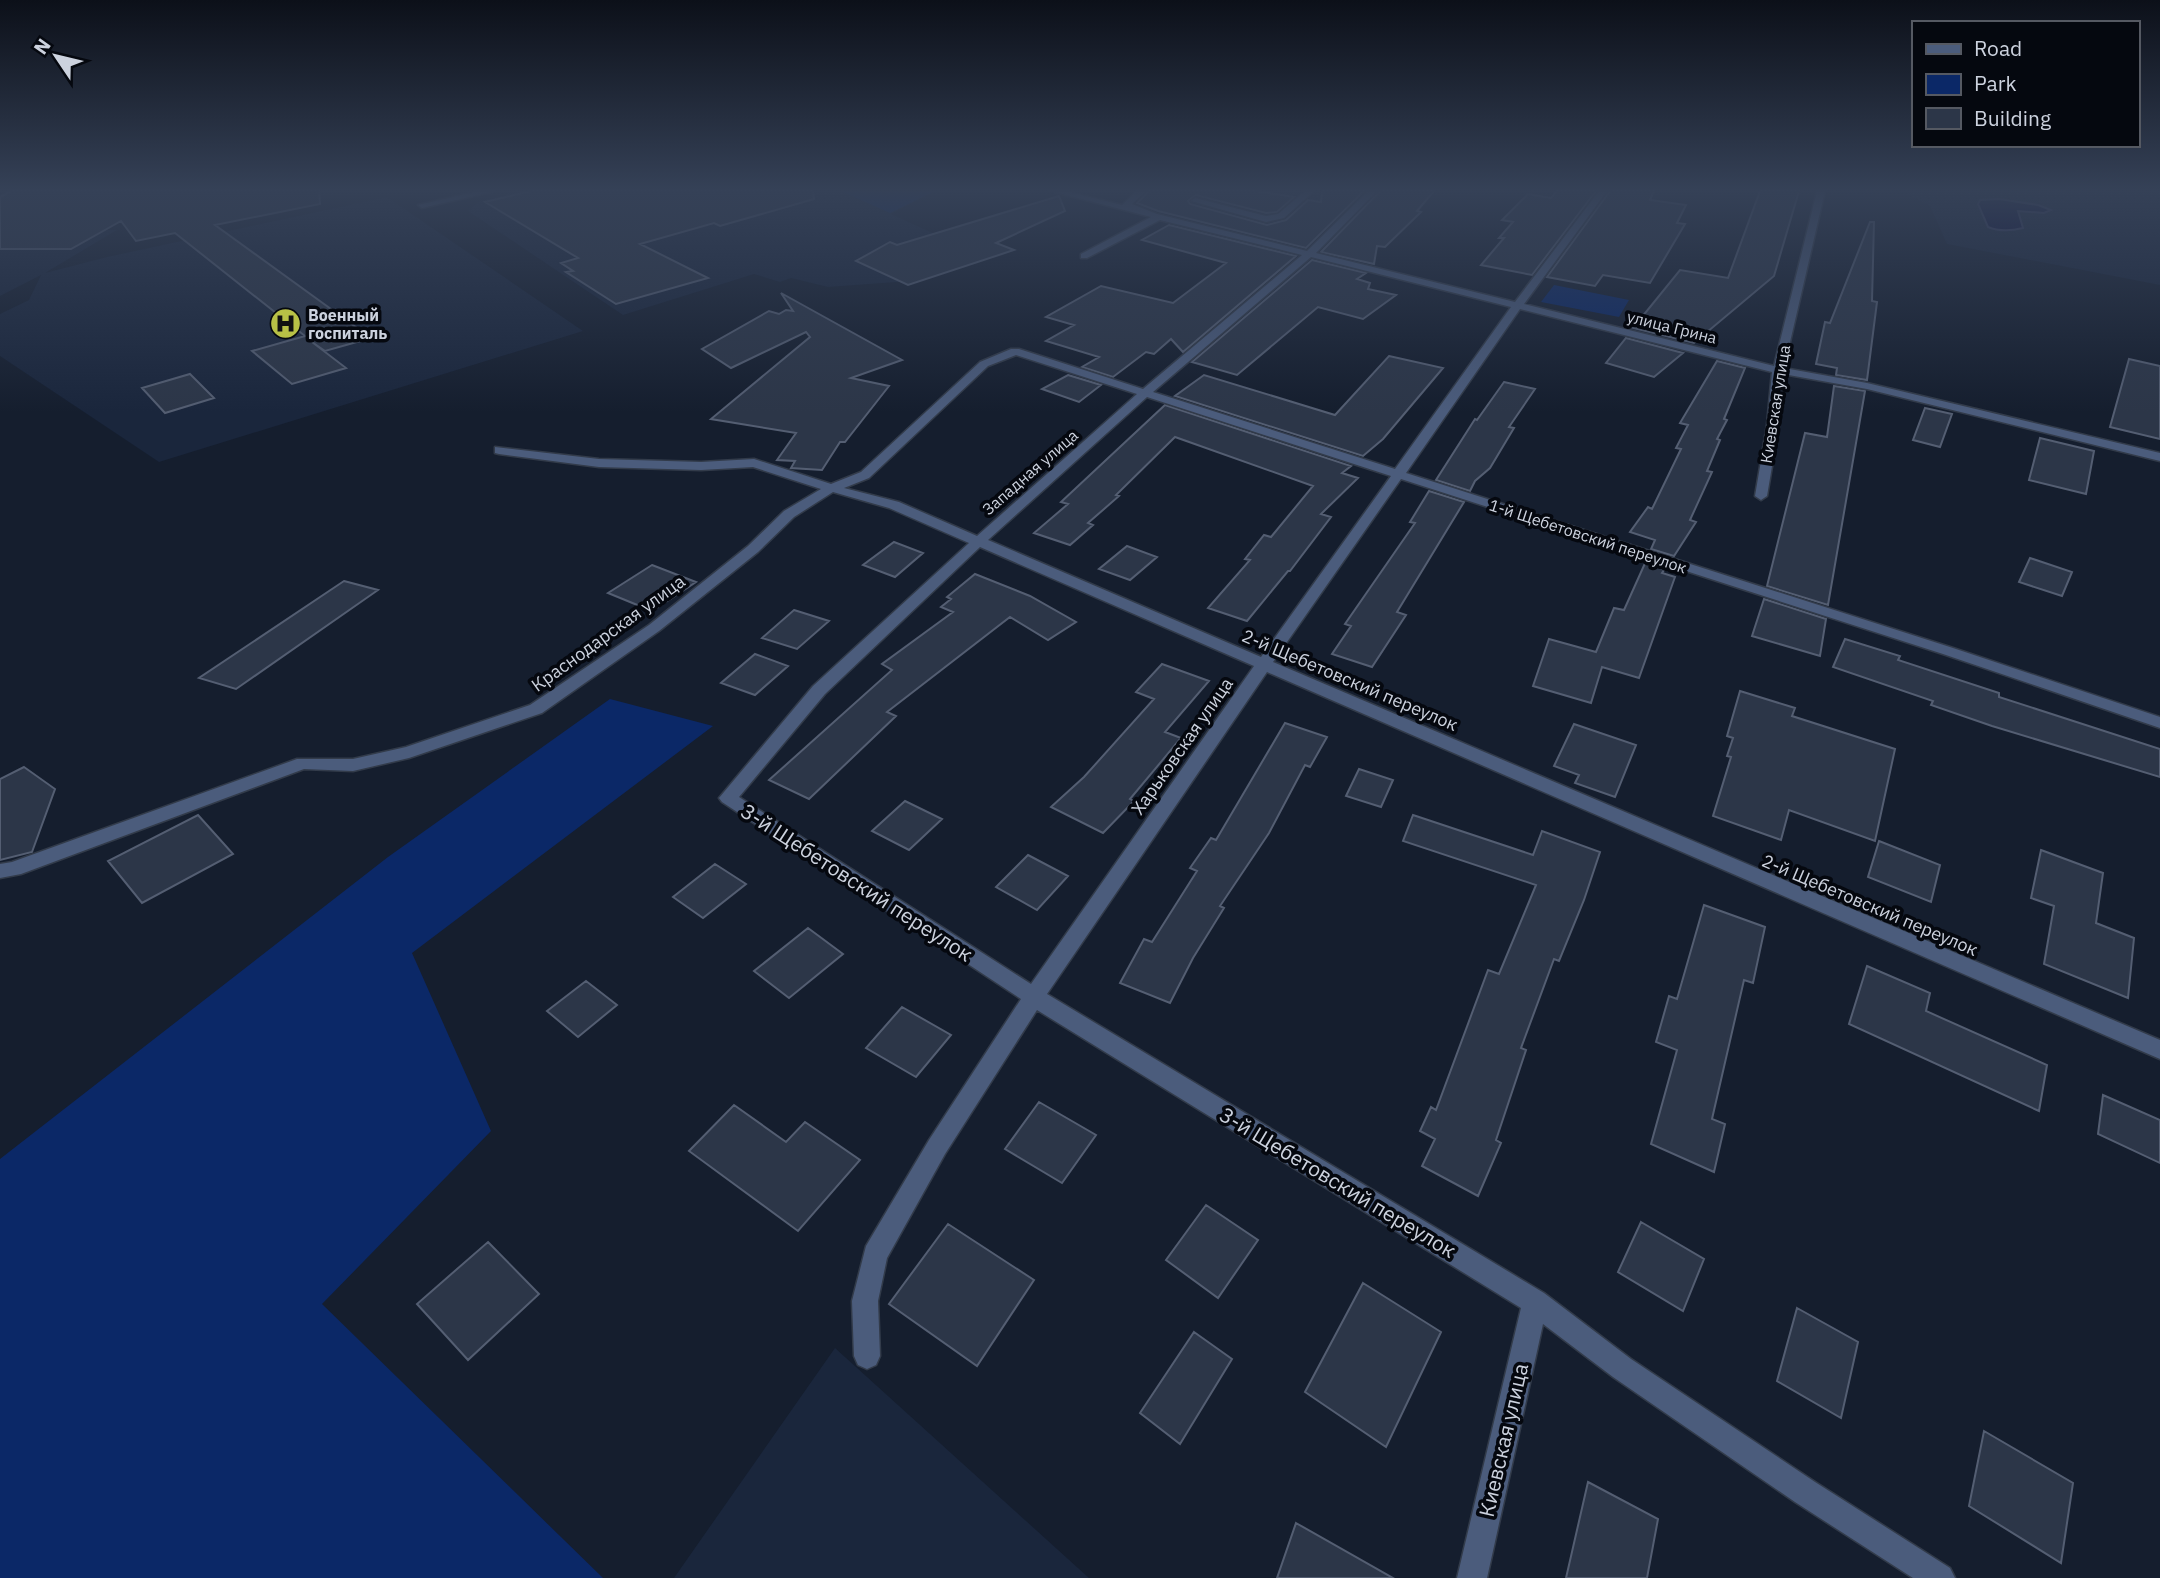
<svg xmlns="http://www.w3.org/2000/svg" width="2160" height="1578" font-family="'IBM Plex Sans',sans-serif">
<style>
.built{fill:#1a263c}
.green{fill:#0b2867}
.water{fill:#000134;stroke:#3d4067;stroke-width:2}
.building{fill:#2c3648;stroke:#545e72;stroke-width:2}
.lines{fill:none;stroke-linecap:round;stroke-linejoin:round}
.street-casing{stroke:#323b4a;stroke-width:3}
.street{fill:#4b5c7c;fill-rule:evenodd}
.labels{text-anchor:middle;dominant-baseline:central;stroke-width:7;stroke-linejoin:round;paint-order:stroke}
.far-poi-label{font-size:16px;font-weight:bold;fill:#ccd2de;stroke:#05080f;text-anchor:start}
.far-street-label{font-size:16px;fill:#ccd2de;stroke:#05080f}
.street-label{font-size:18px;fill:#ccd2de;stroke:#05080f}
.near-street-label{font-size:21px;fill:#ccd2de;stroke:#05080f}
</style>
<rect width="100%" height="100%" fill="#151e2e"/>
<path class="built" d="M522 191H935L891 214 972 251 910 281 828 287 791 278 780 282 754 274 623 315 468 211 479 201Z
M1169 191H1355L1301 244 1141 208Z
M1901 191H2160V285L1947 244 1930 206Z
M387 197 583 331 159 462 0 356V314L29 300 41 275 0 296V229L117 230 45 273 107 257Z
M835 1348 1089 1578H674Z"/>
<path class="green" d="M841 191H935L890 213Z
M1554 285 1629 300 1619 317 1541 302Z
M610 699 713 726 412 953 491 1131 322 1304 603 1578H0V1159L388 857Z"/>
<path class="water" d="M1999 199 2038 205 2051 210 2044 213 2018 211 2023 228C2011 231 2000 232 1988 227L1978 204 1980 200Z"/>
<path class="building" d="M11 191H319L320 204 215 225 371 338 325 351 312 342 346 368 292 384 252 351 305 336 175 233 136 241 121 221 71 249H0V197Z
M531 191H813L814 199 720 226 714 223 640 244 708 278 616 304 566 272 573 271 561 263 578 258 485 202Z
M1149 191H1256L1294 197 1277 212 1266 213 1196 195 1188 201 1190 204 1267 225 1286 220 1308 200 1321 202 1322 191H1364L1306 248 1158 211 1137 203Z
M1380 191H1434L1417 211 1421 212 1385 247 1377 246 1374 264 1321 252Z
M1557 191H1596L1532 275 1481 265 1504 238H1499L1513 222 1502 220 1528 194 1551 198Z
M1610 191H1654L1650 200 1686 205 1677 223 1685 224 1650 283 1603 275 1595 286 1547 277Z
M1760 191H1799L1774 276 1694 343 1633 328 1680 270 1728 278Z
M1059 196 1065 211 996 243 1014 250 908 285 856 261 890 242 897 245Z
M1870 222H1874L1872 301 1877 302 1867 380 1836 375 1837 368 1816 364 1825 322 1830 323Z
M1169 225 1296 256 1183 352 1171 339 1154 354 1146 352 1113 377 1082 367 1099 357 1046 341 1074 325 1046 317 1101 286 1173 303 1226 263 1142 240Z
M1312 260 1366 273 1357 279 1370 283 1368 289 1396 295 1363 319 1318 307 1237 375 1192 362Z
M781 293 902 360 851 378 889 386 845 442H840L822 470 791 468 795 461 777 460 796 433 711 419 810 337 806 332 731 368 702 349 769 311 779 314 786 310 793 311Z
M1626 338 1683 353 1654 377 1606 363Z
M1389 356 1443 368 1383 439 1363 456 1175 396 1204 375 1335 415Z
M2129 359 2160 366V439L2110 427Z
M1717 361 1745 368 1724 419 1727 420 1717 439 1720 440 1707 471 1712 472 1690 520 1696 522 1674 556 1651 549 1655 540 1630 532 1648 507 1652 509 1681 449 1676 448 1688 425 1680 423Z
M190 374 214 398 165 413 142 388Z
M1068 375 1101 385 1079 402 1042 389Z
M1504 382 1535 389 1509 427 1514 428 1490 468 1475 481 1470 491 1436 480 1475 419 1477 420Z
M1834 386 1865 391 1828 605 1767 586 1805 433 1827 437Z
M1165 405 1351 466 1342 473 1358 478 1321 514 1331 517 1290 571H1288L1247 621 1208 608 1250 560 1245 559 1264 535 1271 537 1313 486 1175 437 1116 495 1119 496 1088 523 1093 525 1070 545 1034 533 1068 504 1061 502Z
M1925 408 1952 414 1940 447 1913 440Z
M2040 438 2094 451 2086 494 2029 480Z
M1429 491 1464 502 1397 612 1406 615 1372 667 1332 654 1351 626 1345 624 1415 523 1410 522Z
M894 542 923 553 895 577 863 565Z
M1127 546 1157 557 1130 580 1099 569Z
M2030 558 2072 572 2062 596 2019 582Z
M1646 561 1666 567 1662 573 1675 577 1639 678 1602 667 1591 703 1533 686 1549 639 1596 652 1614 608 1624 610Z
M652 565 696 582 652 611 608 593Z
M975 574 1030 596 1076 622 1048 640 1010 617 887 712 896 716 809 799 769 780 892 670 882 664 953 612 941 607 951 599 947 597Z
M344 581 378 590 236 689 199 678Z
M1764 599 1826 619 1820 656 1752 636Z
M794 610 829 621 797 649 762 638Z
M1845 639 1900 656 1898 660 1999 693V697L2160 749V777L1992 726 1931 705 1933 701 1833 667Z
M755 654 788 666 755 695 721 683Z
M1162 664 1209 681 1165 732 1181 738 1130 799 1134 801 1103 833 1051 807 1084 777 1154 699 1136 692Z
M1740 691 1795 708 1792 716 1895 749 1875 841 1789 810 1781 840 1713 816 1731 757 1727 756 1733 738 1727 736Z
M1285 723 1327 737 1310 767 1305 765 1269 833 1220 906 1224 908 1193 958 1170 1003 1120 983 1144 939 1152 942 1197 871 1190 868 1211 838 1216 840Z
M1574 724 1636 745 1615 797 1575 783 1579 775 1554 766Z
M24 767 55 789 32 852 0 860V779Z
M1359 769 1393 780 1381 807 1346 796Z
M905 801 942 819 909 850 872 831Z
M198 815 233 854 142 903 108 861Z
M1413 815 1533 855 1542 831 1600 852 1584 900 1559 961 1554 959 1521 1048 1526 1050 1496 1140 1501 1143 1478 1196 1422 1166 1435 1139 1420 1131 1431 1107 1436 1110 1488 970 1499 974 1536 885 1403 841Z
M1879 841 1940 865 1931 902 1868 877Z
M2041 850 2103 873 2096 923 2134 938 2128 998 2044 964 2054 906 2031 898Z
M1028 855 1068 876 1037 910 996 887Z
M715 864 746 884 703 918 673 897Z
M1704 905 1765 927 1753 983 1744 980 1712 1119 1725 1124 1714 1172 1651 1144 1677 1050 1656 1042 1669 996 1677 999Z
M808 928 843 954 789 998 754 971Z
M1867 966 1930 993 1926 1011 2047 1065 2039 1111 1849 1024Z
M586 981 617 1005 578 1037 547 1011Z
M902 1007 951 1035 916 1077 866 1048Z
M2103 1095 2160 1120V1163L2098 1134Z
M1039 1102 1096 1135 1062 1183 1005 1149Z
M734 1105 786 1142 805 1122 860 1160 798 1231 689 1151Z
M1206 1205 1258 1240 1218 1298 1166 1260Z
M1641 1222 1704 1259 1683 1311 1618 1272Z
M948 1224 1034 1280 977 1366 889 1304Z
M488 1242 539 1294 468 1360 417 1304Z
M1363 1283 1441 1332 1386 1447 1305 1392Z
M1797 1308 1858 1342 1841 1418 1777 1381Z
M1194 1332 1232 1359 1180 1444 1140 1413Z
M1984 1431 2073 1483 2061 1563 1969 1506Z
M1588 1482 1658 1519 1647 1578H1566Z
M1296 1523 1393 1578H1277Z"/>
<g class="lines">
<defs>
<path id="street" d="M479 191H495L422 208 418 205Z
M1051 191H1065L1122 205 1137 191H1146L1132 204 1157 214 1307 251 1368 191H1377L1316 253 1515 302 1599 191H1607L1524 304 1774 366 1817 191H1825L1784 368 1867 383 2160 453V461L1867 389 1783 374 1779 425 1767 496 1761 500 1755 496 1767 425 1772 372 1520 309 1406 473 1953 648 2160 717V728L1943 654 1401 479 1273 662 2160 1040V1059L1267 672 1047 994 1544 1293 1631 1359 1815 1482 1950 1568 1955 1578H1913L1795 1502 1613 1377 1543 1324 1487 1578H1457L1521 1308 1037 1010 945 1154 887 1258 878 1301 880 1356 876 1365 867 1369 858 1365 854 1356 852 1301 866 1246 929 1140 1021 999 722 802 719 798 813 686 969 543 889 508 833 492 794 517 758 552 659 631 542 713 409 758 353 771 304 769 21 874 0 878V864L12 862 297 759H353L406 747 530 705 649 625 748 546 784 511 821 489 753 467 701 470 599 467 499 454 495 453V447L599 459 701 462 754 459 831 484 861 472 980 362 1011 349H1019L1143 389 1302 255 1160 220 1087 258H1081V254L1151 217ZM1311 257 1511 307 1395 469 1153 392ZM1016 355 1137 394 977 536 899 502 844 488 869 478 988 366ZM1147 397 1391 476 1261 657 988 540ZM980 547 1254 666 1031 984 739 797 825 694Z
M1305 191H1314L1284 218 1266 222 1191 201 1195 198 1266 216 1278 214Z"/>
</defs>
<use href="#street" class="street-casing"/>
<use href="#street" class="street"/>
</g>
<linearGradient id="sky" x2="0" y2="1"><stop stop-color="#0c1019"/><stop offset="0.46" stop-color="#354157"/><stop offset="1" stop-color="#354157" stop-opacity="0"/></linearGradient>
<rect width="2160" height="412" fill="url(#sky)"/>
<defs>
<symbol id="hospital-disc" viewBox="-11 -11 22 22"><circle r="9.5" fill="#b8c146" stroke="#05080f"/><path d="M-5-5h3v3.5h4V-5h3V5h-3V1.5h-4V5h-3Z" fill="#111"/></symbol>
</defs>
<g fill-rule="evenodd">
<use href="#hospital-disc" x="268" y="306" width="35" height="35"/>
</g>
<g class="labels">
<g class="far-poi-label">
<text x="308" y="315">Военный<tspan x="308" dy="18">госпиталь</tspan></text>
</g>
<g class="far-street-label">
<text transform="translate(1672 327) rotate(14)">улица Грина</text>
<text transform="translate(1775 404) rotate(-81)">Киевская улица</text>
<text transform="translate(1030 472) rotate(-41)">Западная улица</text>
<text transform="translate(1588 536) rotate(18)">1-й Щебетовский переулок</text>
</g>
<g class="street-label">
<text transform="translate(608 633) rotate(-36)">Краснодарская улица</text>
<text transform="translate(1350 680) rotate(23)">2-й Щебетовский переулок</text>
<text transform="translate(1182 746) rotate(-55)">Харьковская улица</text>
<text transform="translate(1870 905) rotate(23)">2-й Щебетовский переулок</text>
</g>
<g class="near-street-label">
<text transform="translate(857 882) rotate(33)">3-й Щебетовский переулок</text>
<text transform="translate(1338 1182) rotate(31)">3-й Щебетовский переулок</text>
<text transform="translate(1503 1440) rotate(-77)">Киевская улица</text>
</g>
</g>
<rect x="1912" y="21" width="228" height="126" fill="#05080f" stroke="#555962" stroke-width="2"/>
<rect x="1926" y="44" width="35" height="10" fill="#4b5c7c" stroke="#555962" stroke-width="2"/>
<text x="1974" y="56" font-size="21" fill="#ccd2de">Road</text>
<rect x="1926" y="74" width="35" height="21" fill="#0b2867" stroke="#555962" stroke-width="2"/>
<text x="1974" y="91" font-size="21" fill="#ccd2de">Park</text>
<rect x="1926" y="108" width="35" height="21" fill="#2c3648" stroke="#555962" stroke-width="2"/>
<text x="1974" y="126" font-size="21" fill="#ccd2de">Building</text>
<g transform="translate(56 56) rotate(305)" stroke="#05080f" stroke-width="5" paint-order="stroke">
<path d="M0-5L12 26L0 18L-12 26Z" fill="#ccd2de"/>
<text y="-10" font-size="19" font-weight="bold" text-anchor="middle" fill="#ccd2de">N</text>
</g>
</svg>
